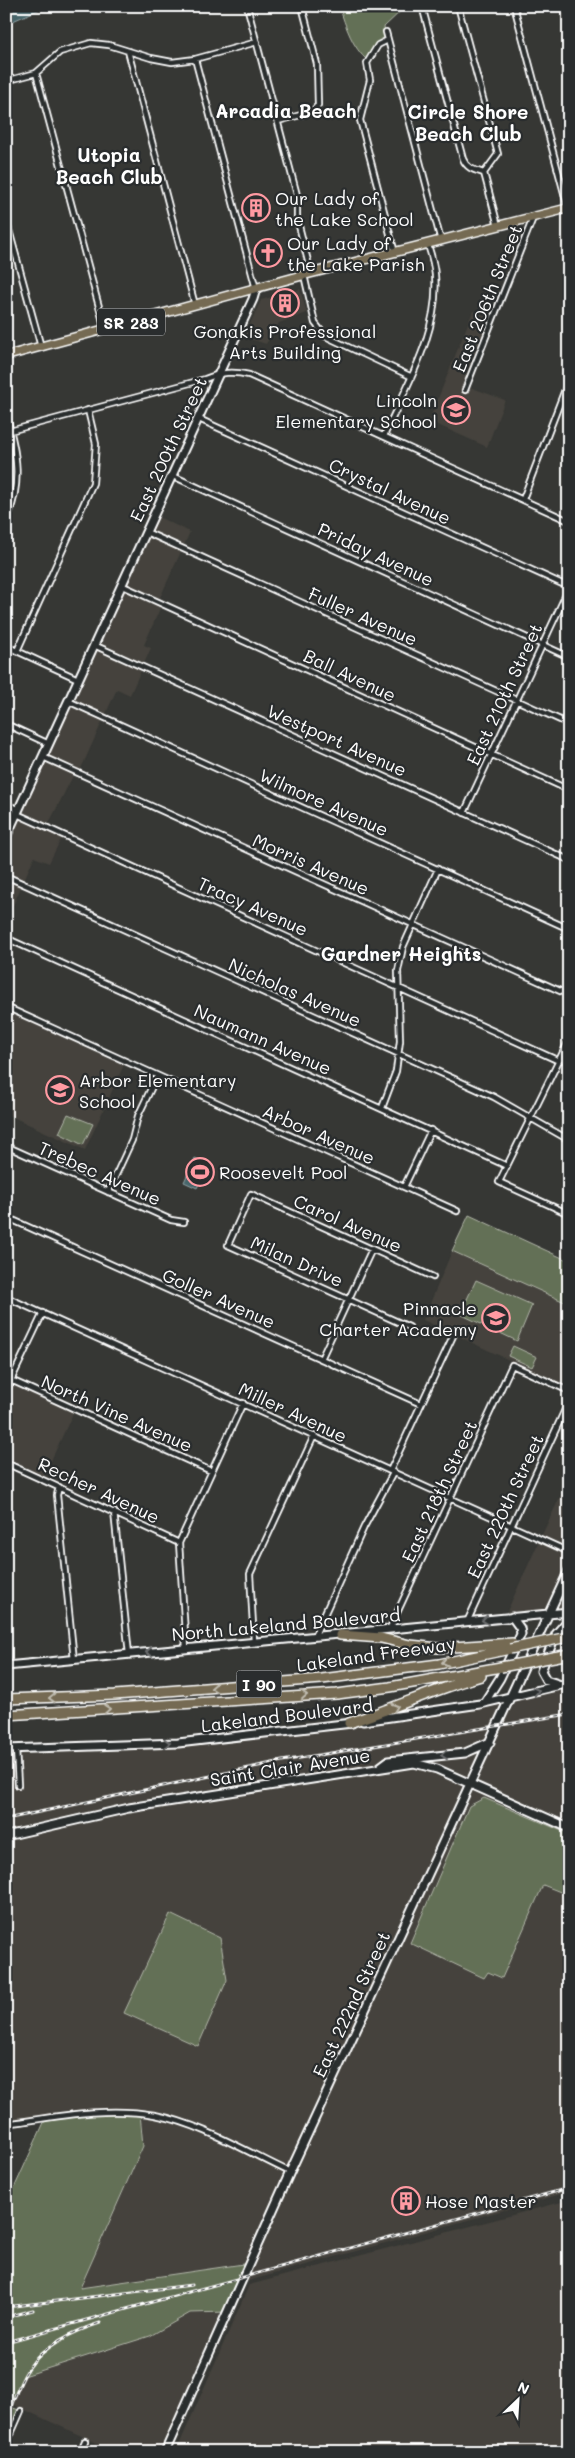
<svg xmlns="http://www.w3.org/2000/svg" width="575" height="2458" font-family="Mali,sans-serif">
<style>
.built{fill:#44423c}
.green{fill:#646f56;stroke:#b2b7aa}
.water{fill:#47656a;stroke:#91a3a6}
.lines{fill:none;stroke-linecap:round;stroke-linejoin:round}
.street-casing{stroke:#fff;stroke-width:8}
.secondary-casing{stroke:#fff;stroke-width:11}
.primary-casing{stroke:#fff;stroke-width:11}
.highway-casing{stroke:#fff;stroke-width:12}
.street{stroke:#2a2d2e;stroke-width:4.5}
.secondary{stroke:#2a2d2e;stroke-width:7}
.primary{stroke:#746b52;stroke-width:8}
.highway{stroke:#746b52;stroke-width:9}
.rail-casing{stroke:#fff;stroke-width:3}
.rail{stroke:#2a2d2e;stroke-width:1;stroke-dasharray:4;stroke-linecap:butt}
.highway-bridge-casing{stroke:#fff;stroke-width:12;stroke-linecap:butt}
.highway-bridge{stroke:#746b52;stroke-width:9}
.oneway{stroke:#6a6c6d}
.oneway2{stroke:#c0bcb1}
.labels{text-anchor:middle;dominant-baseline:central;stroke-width:4.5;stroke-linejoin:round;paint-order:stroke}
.shield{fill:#2a2d2e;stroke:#bfc0c0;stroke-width:1}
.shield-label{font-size:16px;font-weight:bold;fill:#fff}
.poi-label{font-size:18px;fill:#fff;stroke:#2a2d2e;text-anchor:start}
.street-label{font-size:18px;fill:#fff;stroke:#2a2d2e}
.neighbourhood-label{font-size:19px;font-weight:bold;fill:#fff;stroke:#2a2d2e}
</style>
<rect width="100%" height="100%" fill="#363734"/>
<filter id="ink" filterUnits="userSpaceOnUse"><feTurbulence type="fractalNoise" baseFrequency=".02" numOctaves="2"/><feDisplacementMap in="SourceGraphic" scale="10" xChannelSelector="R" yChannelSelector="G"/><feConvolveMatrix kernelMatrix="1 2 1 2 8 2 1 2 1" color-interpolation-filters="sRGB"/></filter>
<g filter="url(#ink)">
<path class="built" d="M300 289 307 313 279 323 266 344 244 337 261 300Z
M473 311 493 319 467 386 505 400 487 447 429 421Z
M154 515 190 532 158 602 162 604 144 645 151 648 130 695 117 689 79 773 75 772 47 827 63 835 49 863 34 857 6 922V804L18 810Z
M6 1011 124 1065 85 1150 6 1114Z
M452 1251 569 1304V1388L423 1320Z
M11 1380 75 1409 42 1480 6 1463V1391Z
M569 1478V1612L504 1618 540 1539Z
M569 1683V2192L241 2283 249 2263 80 2288 143 2146 128 2112 6 2124V1749L178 1743 438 1711Z
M569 2200V2452H176L249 2285Z
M228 2312 165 2452H116L12 2404 24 2376 150 2336 190 2313Z"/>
<path class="green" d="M339 6H402L403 9 384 27 388 40 382 42 368 61C352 47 346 27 339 6Z
M68 1114 93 1124 83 1145 59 1133Z
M469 1215 569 1261V1304L452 1251Z
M476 1280 532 1305 517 1341 460 1314Z
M513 1346 537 1357 532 1367 508 1356Z
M484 1798 569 1834V1880L563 1893 543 1885 502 1978 488 1972 484 1978 410 1943 469 1806Z
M170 1914 220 1938 227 1980 198 2046 124 2013Z
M88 2112 140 2113 143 2146 80 2288 250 2263 228 2312 190 2313 150 2336 24 2376 11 2407 21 2411 6 2445V2206L46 2118Z"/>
<path class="water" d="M6 6H47L6 24Z
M195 1158 214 1167 208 1180 202 1178 197 1188 184 1182Z"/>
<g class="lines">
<defs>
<path id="street" d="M247 6 297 195V218L311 273
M422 6 463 159C467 169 475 170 484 173
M458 6 498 154 484 173
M514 6 568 208
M386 32 441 241
M388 40 378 45 367 63 370 80 360 120 395 253
M128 51 195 305
M195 59 256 289
M36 73 105 329
M6 81 36 73 60 52 91 43 109 45 151 58 172 62 195 59 257 42
M278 121 312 112 318 105 317 64 302 6
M484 173 498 226
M6 219 41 347
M304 275 315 323 325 336 410 376
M465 390 533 218
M6 415C17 452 23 484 6 521
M199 419 569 587
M6 432 205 379C221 372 233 371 249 375L569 521
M384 436C406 386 440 332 435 275 434 265 431 254 428 245
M173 476 569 657
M523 499 569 379
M146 532 569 724
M121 585 569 790
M94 645 569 860
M6 646 78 679
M17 651 93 483 96 444 88 410
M68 701 569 929
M6 724 49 744
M43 757 569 995
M6 804 19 810
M464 813 569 588
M17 814 559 1061
M6 876 494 1097 569 1140
M6 938 507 1166
M6 1007 457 1211
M569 1040 499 1182 569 1214
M560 1058 569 1062
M382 1108 396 1071 400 1041 398 971 403 947 438 869
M6 1146 171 1220 184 1222
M404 1187 431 1130
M108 1192 132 1140 138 1116 157 1076
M6 1217 421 1404
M6 1297 569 1552
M409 1327 228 1245 251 1194 433 1277
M321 1359 372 1249
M11 1380 211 1471
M6 1391 43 1313
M6 1463 179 1543
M390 1471 453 1336
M59 1487 57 1495 74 1660
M114 1512 129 1654
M467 1622 569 1401
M390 1628 512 1365 569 1391
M314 1637 364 1527 393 1473
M254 1642 250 1574 314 1436
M186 1648 179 1543 243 1403
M6 1653 8 1666
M16 1749 18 1785
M6 2124C55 2117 106 2106 155 2115 202 2124 247 2152 290 2172
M6 2445 21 2411
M80 2452 85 2441"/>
<path id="secondary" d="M6 837 253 299 256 289
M6 1666 569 1612
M558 1684 546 1680 541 1671 556 1634 569 1619
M484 1703 500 1678 521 1634 520 1628 512 1617
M363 1721 480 1704 569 1683
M6 1749 178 1743 352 1723
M380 1767 388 1761 465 1753 490 1742
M6 1836 129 1808 414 1763 437 1769 569 1828
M165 2452 290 2172 569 1570"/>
<path id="primary" d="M6 356 304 275 569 208"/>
<path id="highway" d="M340 1635 381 1638 410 1645 438 1648 512 1643
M554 1657 569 1654
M6 1699 115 1695 322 1679 439 1664 510 1649
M6 1715 337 1694 390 1687 501 1667
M349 1723C394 1708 436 1689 481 1676"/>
</defs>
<use href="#street" class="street-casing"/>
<use href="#secondary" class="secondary-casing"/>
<use href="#primary" class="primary-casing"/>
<use href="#highway" class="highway-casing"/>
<use href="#street" class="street"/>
<use href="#secondary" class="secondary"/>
<use href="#primary" class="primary"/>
<use href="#highway" class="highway"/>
<defs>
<path id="rail" d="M6 1819 282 1761 569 1714
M6 2307 192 2285
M6 2317 33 2310
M6 2342 569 2188
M6 2419C13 2403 18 2384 28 2369 43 2346 74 2331 100 2323"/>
</defs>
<use href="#rail" class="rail-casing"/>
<use href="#rail" class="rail"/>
<defs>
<path id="highway-bridge" d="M510 1649 563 1638
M501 1667 554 1657"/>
</defs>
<use href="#highway-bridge" class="highway-bridge-casing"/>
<use href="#highway-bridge" class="highway-bridge"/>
</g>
<defs><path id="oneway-chevron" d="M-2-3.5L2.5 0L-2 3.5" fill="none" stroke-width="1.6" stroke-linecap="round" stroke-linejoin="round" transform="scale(1.25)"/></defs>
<g class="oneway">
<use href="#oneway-chevron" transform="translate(485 1620) rotate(173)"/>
<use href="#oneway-chevron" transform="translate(149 1652) rotate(174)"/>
<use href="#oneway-chevron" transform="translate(536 1691) rotate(-14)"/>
<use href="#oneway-chevron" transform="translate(167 1743) rotate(-3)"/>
<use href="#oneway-chevron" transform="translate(444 1755) rotate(175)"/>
</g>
<g class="oneway2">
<use href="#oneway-chevron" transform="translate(445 1662) rotate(168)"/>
<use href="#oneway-chevron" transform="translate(214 1688) rotate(176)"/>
<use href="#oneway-chevron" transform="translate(304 1695) rotate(-3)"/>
<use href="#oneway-chevron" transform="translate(52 1698) rotate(179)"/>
<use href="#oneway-chevron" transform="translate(395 1707) rotate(-20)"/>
<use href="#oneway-chevron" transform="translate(107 1709) rotate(-4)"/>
</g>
</g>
<defs>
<symbol id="building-ring" viewBox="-11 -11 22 22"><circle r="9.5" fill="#2a2d2e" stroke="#ff9aa2" stroke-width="1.5"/><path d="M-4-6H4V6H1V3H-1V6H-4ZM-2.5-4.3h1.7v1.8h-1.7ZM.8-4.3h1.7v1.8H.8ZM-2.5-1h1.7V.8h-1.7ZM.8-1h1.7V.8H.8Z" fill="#ff9aa2"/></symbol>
<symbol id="church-ring" viewBox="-11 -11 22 22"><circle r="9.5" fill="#2a2d2e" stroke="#ff9aa2" stroke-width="1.5"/><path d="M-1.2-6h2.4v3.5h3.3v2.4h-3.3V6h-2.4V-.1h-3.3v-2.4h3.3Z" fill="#ff9aa2"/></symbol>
<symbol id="school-ring" viewBox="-11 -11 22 22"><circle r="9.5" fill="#2a2d2e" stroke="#ff9aa2" stroke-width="1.5"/><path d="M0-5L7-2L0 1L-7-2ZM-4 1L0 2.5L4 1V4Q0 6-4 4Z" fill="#ff9aa2"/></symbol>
<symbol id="stadium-ring" viewBox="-11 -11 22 22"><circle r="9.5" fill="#2a2d2e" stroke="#ff9aa2" stroke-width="1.5"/><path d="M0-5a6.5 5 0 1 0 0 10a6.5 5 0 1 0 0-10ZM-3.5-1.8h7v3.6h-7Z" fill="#ff9aa2"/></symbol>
</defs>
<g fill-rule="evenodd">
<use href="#building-ring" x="240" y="192" width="32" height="32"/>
<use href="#church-ring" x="252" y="237" width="32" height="32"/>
<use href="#building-ring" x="269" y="287" width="32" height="32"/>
<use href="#school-ring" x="440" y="394" width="32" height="32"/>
<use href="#school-ring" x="44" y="1074" width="32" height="32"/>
<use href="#stadium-ring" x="184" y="1156" width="32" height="32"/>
<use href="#school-ring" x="480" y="1302" width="32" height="32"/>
<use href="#building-ring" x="390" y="2185" width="32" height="32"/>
</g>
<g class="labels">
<g class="shield">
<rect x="97" y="308.5" width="68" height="27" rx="4"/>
<rect x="236.5" y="1670.5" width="45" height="27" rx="4"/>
</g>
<g class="shield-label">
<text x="131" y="322">SR 283</text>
<text x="259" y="1684">I 90</text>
</g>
<g class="poi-label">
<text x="275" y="198">Our Lady of<tspan x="275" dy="21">the Lake School</tspan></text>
<text x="287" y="243">Our Lady of<tspan x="287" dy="21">the Lake Parish</tspan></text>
<text x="285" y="331" text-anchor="middle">Gonakis Professional<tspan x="285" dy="21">Arts Building</tspan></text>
<text x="437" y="400" text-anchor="end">Lincoln<tspan x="437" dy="21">Elementary School</tspan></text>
<text x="79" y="1080">Arbor Elementary<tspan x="79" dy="21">School</tspan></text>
<text x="219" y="1172">Roosevelt Pool</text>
<text x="477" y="1308" text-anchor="end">Pinnacle<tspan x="477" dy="21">Charter Academy</tspan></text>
<text x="425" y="2201">Hose Master</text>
</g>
<g class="street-label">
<text transform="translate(487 298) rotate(-68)">East 206th Street</text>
<text transform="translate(168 449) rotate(-65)">East 200th Street</text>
<text transform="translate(390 491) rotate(25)">Crystal Avenue</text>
<text transform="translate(376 554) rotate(25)">Priday Avenue</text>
<text transform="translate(363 616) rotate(24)">Fuller Avenue</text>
<text transform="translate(350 675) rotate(25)">Ball Avenue</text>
<text transform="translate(504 694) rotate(-65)">East 210th Street</text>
<text transform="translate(337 740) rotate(24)">Westport Avenue</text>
<text transform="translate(324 802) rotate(24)">Wilmore Avenue</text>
<text transform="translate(311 864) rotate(24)">Morris Avenue</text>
<text transform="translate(253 906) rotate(24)">Tracy Avenue</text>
<text transform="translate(295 992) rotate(24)">Nicholas Avenue</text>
<text transform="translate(263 1039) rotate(24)">Naumann Avenue</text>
<text transform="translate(319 1134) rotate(24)">Arbor Avenue</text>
<text transform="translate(100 1173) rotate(24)">Trebec Avenue</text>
<text transform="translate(348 1223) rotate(24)">Carol Avenue</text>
<text transform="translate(297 1261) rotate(24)">Milan Drive</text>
<text transform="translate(219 1298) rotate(24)">Goller Avenue</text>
<text transform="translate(293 1412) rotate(25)">Miller Avenue</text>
<text transform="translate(117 1413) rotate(24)">North Vine Avenue</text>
<text transform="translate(99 1490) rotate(25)">Recher Avenue</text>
<text transform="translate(439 1491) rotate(-65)">East 218th Street</text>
<text transform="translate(505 1506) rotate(-65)">East 220th Street</text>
<text transform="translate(286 1624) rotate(-5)">North Lakeland Boulevard</text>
<text transform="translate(376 1654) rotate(-8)">Lakeland Freeway</text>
<text transform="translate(287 1715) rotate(-7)">Lakeland Boulevard</text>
<text transform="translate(290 1767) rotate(-9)">Saint Clair Avenue</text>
<text transform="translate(351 2004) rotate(-65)">East 222nd Street</text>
</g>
<g class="neighbourhood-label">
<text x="286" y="110">Arcadia Beach</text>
<text x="468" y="111">Circle Shore<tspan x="468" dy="22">Beach Club</tspan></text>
<text x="109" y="154">Utopia<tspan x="109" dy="22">Beach Club</tspan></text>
<text x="401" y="953">Gardner Heights</text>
</g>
</g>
<rect width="575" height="2458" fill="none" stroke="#2a2d2e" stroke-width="25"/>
<rect x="12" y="12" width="550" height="2433" fill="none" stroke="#fff" stroke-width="2" filter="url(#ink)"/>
<g transform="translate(518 2400) rotate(25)" stroke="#2a2d2e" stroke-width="4" paint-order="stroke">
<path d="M0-4L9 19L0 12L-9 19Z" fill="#ffffff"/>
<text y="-8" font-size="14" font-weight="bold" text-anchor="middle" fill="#ffffff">N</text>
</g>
</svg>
